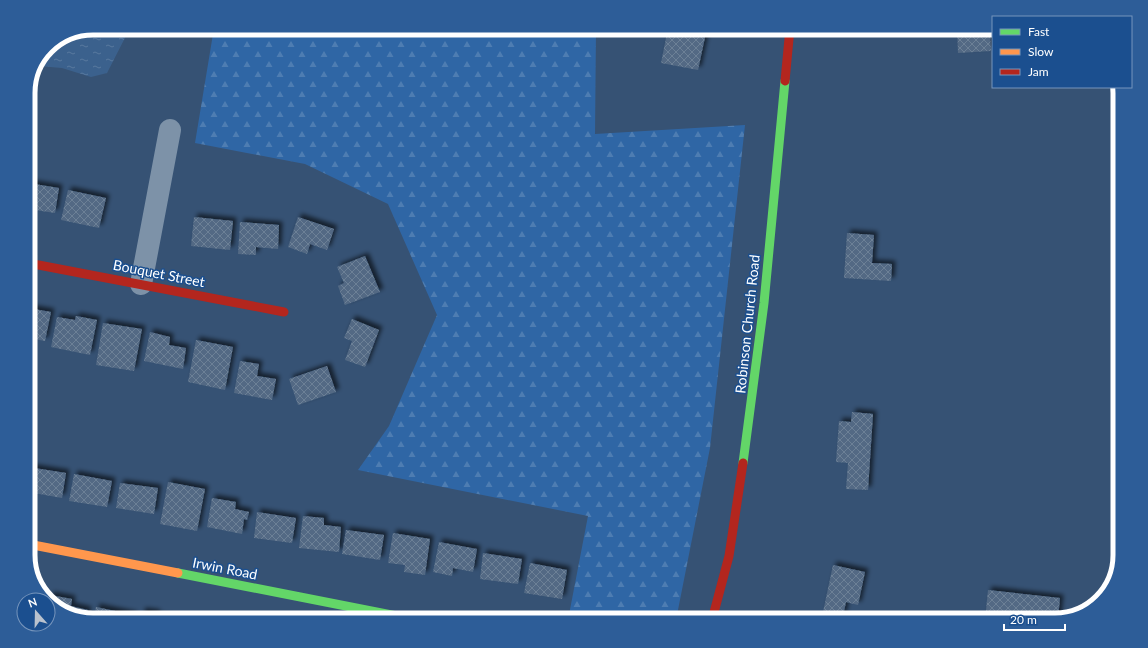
<svg xmlns="http://www.w3.org/2000/svg" width="1148" height="648" font-family="Lato,sans-serif">
<style>
.forest{fill:url(#forest-firs)}
.water{fill:url(#water-ripples)}
.building{fill:url(#building-cross-hatch);filter:url(#shadow)}
.lines{fill:none;stroke-linecap:round;stroke-linejoin:round}
.street{stroke:#7d92a8;stroke-width:22}
.fast{stroke:#63d668;stroke-width:9}
.slow{stroke:#ff974d;stroke-width:9}
.jam{stroke:#b3261e;stroke-width:9}
.labels{text-anchor:middle;dominant-baseline:central;stroke-width:3;stroke-linejoin:round;paint-order:stroke}
.street-label{font-size:14px;fill:#fff;stroke:#1b4f8f}
.rim{fill:none;stroke:#fff;stroke-width:5}
</style>
<defs>
<pattern id="forest-firs" width="22" height="20" patternUnits="userSpaceOnUse"><rect width="22" height="20" fill="#2f66a5"/><path d="M5 1l3.5 6h-7zM16 11l3.5 6h-7z" fill="#4e7db2"/></pattern>
<pattern id="water-ripples" width="26" height="14" patternUnits="userSpaceOnUse"><rect width="26" height="14" fill="#3b618d"/><path d="M2 4q2-2 4 0t4 0M15 11q2-2 4 0t4 0" fill="none" stroke="#58799e"/></pattern>
<pattern id="building-cross-hatch" width="8" height="8" patternUnits="userSpaceOnUse"><rect width="8" height="8" fill="#526984"/><path d="M0 0l8 8M0 8l8-8" fill="none" stroke="#6c8096"/></pattern>
<filter id="shadow"><feDropShadow dx="3.5" dy="-3.5" stdDeviation="2" flood-color="#0009"/></filter>
</defs>
<rect width="100%" height="100%" fill="#365274"/>
<path class="forest" d="M214 28H596L595 134 745 125 710 448 676 620H568L588 516 358 470 389 426 437 315 388 204 305 164 195 143Z"/>
<path class="water" d="M93 28H130L107 73 91 77 62 68 39 66 47 47Z"/>
<path class="building" d="M668 28H707L698 70 661 63Z
M957 28H990L991 51 958 53Z
M28 183 59 188 55 213 28 209Z
M68 190 106 198 99 228 61 220Z
M194 217 233 221 230 250 191 246Z
M298 217 334 229 327 250 310 244 307 254 288 247Z
M240 222 279 225 278 249 256 247V255L238 254Z
M847 233 874 235 872 263 892 264 891 281 844 278Z
M365 256 380 292 345 305 338 286 344 283 337 267Z
M28 308 51 312 45 341 28 338Z
M76 316 97 320 90 355 51 347 57 317 75 320Z
M352 319 379 330 365 367 345 360 352 341 344 338Z
M103 323 142 329 134 371 96 365Z
M150 332 170 337 169 345 186 348 183 369 144 361Z
M196 340 233 347 225 390 188 382Z
M240 361 259 364 257 376 276 379 272 400 234 393Z
M327 366 336 392 298 405 289 379Z
M852 412 873 414 868 490 846 489 848 463 836 462 839 421 851 422Z
M28 467 66 473 62 498 28 492Z
M74 474 112 481 107 507 69 501Z
M168 482 205 489 197 531 160 524Z
M120 483 158 488 154 514 116 508Z
M212 498 236 502 235 509 249 512 247 520 244 519 242 534 207 527Z
M257 512 296 518 292 543 254 538Z
M303 516 324 518V525L341 527 339 552 299 548Z
M346 530 384 535 380 560 342 554Z
M393 533 430 539 425 575 404 572 405 565 388 563Z
M439 542 477 549 473 572 453 568 452 576 433 572Z
M483 553 522 559 518 584 480 579Z
M530 563 567 570 562 599 524 593Z
M833 565 865 572 858 605 846 602 843 616 823 612Z
M988 590 1060 598 1058 619 985 620Z
M50 595 72 599 71 606 88 610 86 618 61 611 49 600Z
M96 607 134 615 133 620H94Z
M142 611 157 613 156 616 176 619V620H140Z"/>
<g class="lines">
<path class="street" d="M141 284 170 130"/>
<path class="fast" d="M743 463 764 303 785 81
M178 573 417 620"/>
<path class="slow" d="M28 544 178 573"/>
<path class="jam" d="M785 81 790 28
M28 263 284 312
M712 620 729 556 743 463"/>
</g>
<g class="labels">
<g class="street-label">
<text transform="translate(159 273) rotate(11)">Bouquet Street</text>
<text transform="translate(747 324) rotate(-84)">Robinson Church Road</text>
<text transform="translate(225 568) rotate(11)">Irwin Road</text>
</g>
</g>
<path d="M0 0H1148V648H0ZM93 35H1055A58 58 0 0 1 1113 93V555A58 58 0 0 1 1055 613H93A58 58 0 0 1 35 555V93A58 58 0 0 1 93 35Z" fill="#2d5d98" fill-rule="evenodd"/>
<path class="rim" d="M93 35H1055A58 58 0 0 1 1113 93V555A58 58 0 0 1 1055 613H93A58 58 0 0 1 35 555V93A58 58 0 0 1 93 35Z"/>
<rect x="992" y="16" width="140" height="72" fill="#1b4f8f" stroke="#7695bc"/>
<rect x="1000" y="29" width="20" height="6" fill="#63d668" stroke="#7695bc"/>
<text x="1028" y="36" font-size="12" fill="#ffffff">Fast</text>
<rect x="1000" y="49" width="20" height="6" fill="#ff974d" stroke="#7695bc"/>
<text x="1028" y="56" font-size="12" fill="#ffffff">Slow</text>
<rect x="1000" y="69" width="20" height="6" fill="#b3261e" stroke="#7695bc"/>
<text x="1028" y="76" font-size="12" fill="#ffffff">Jam</text>
<g transform="translate(36 612) rotate(340)"><circle r="19" fill="#1b4f8f" stroke="#7695bc"/>
<path d="M0-3L7 15L0 10L-7 15Z" fill="#b9c2ce"/>
<text y="-6" font-size="11" font-weight="bold" text-anchor="middle" fill="#ffffff">N</text>
</g>
<path d="M1004 624v6h61v-6" fill="none" stroke="#ffffff" stroke-width="2"/>
<text x="1010" y="624" font-size="12" fill="#ffffff" stroke="#1b4f8f" stroke-width="3" paint-order="stroke">20 m</text>
</svg>
